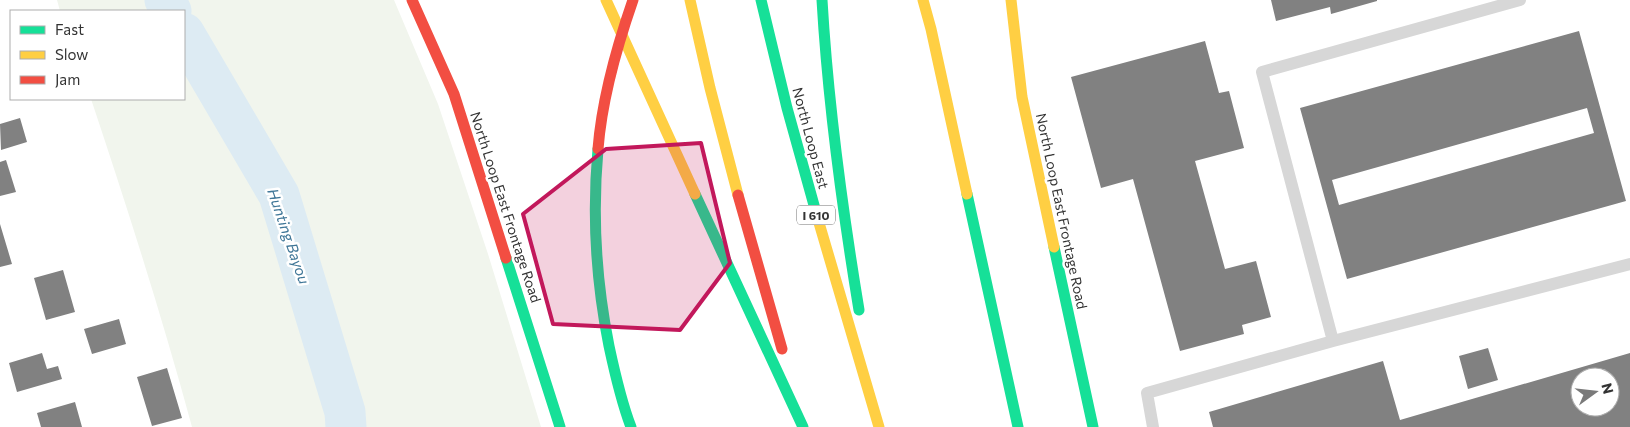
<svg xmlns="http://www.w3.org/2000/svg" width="1630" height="427" font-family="Commissioner,sans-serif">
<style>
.green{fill:#f1f5ed}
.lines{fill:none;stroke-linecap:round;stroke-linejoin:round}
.river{stroke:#ddebf3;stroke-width:41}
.building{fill:#818181;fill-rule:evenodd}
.lane{stroke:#d7d7d7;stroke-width:12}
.fast{stroke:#16e098;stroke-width:11}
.slow{stroke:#ffcf43;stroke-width:11}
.jam{stroke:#f24e42;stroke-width:11}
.marked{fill:#c2185b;fill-opacity:0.2;stroke:#c2185b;stroke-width:4;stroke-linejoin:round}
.labels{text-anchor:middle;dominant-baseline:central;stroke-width:5;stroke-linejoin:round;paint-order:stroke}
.shield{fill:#fff;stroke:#707070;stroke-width:1}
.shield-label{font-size:12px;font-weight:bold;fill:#333}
.street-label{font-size:14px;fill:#333;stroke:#fff}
.water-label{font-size:15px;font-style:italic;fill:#3f7697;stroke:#fff}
</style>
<rect width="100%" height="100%" fill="#fff"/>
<path class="green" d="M57 0H394L438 104 488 254 541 427H192C162 316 127 207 91 99H184V11H60Z"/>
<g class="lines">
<path class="river" d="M165 0 171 11
M184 33 279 195 345 412 346 427"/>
</g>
<path class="building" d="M1271 0H1377V1L1331 14 1330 7 1276 21Z
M1579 31 1626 201 1347 279 1300 108ZM1587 108 1594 133 1339 205 1332 180Z
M1205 41 1219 93 1229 91 1244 148 1195 161 1225 269 1256 261 1271 317 1242 325 1244 334 1180 351 1133 179 1101 188 1071 77Z
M20 118 27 142 1 150 0 124Z
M6 160 16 192 0 196V162Z
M0 224 12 264 0 267Z
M63 270 75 312 46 320 34 278Z
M119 319 126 344 92 354 84 329Z
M1488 348 1498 380 1468 389 1459 356Z
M42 353 47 369 58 366 62 379 17 392 9 363Z
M1630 353V427H1213L1209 412 1383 361 1400 420ZM1580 377H1610V407H1580Z
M167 368 182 418 152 426 137 377Z
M75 402 82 427H41L37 413Z"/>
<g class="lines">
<path class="lane" d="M1333 341 1630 264
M1153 427 1147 393 1333 341 1262 72 1520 0"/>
<path class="fast" d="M761 0 787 108 817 216
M822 0C828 104 842 207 859 310
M598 149C592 216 596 281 609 346 615 374 621 401 631 427
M695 194 803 427
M967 194 1018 427
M1054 247 1093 427
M506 258 560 427"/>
<path class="slow" d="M606 0 695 194
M690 0 710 88 738 195
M923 0 931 29 967 194
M1011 0 1022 97 1054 247
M817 216 879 427"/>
<path class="jam" d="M412 0 454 94 506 258
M598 149C602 98 616 49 633 0
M738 195 782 349"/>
</g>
<path class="marked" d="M701 143 730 263 680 330 553 324 523 214 606 149Z"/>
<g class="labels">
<rect class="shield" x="797" y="205.5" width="38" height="19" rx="4"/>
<g class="shield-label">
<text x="816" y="215">I 610</text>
</g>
<g class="street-label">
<text transform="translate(811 138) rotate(75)">North Loop East</text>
<text transform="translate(506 207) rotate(72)">North Loop East Frontage Road</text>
<text transform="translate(1062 211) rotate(78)">North Loop East Frontage Road</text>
</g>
<g class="water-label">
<text transform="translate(289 236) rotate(71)">Hunting Bayou</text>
</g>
</g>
<rect x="10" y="10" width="175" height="90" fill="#ffffff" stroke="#adadad"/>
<rect x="20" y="26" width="25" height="8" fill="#16e098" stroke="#adadad"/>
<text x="55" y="35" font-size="15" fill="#333333">Fast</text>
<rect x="20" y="51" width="25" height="8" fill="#ffcf43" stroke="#adadad"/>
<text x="55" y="60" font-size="15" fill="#333333">Slow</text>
<rect x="20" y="76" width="25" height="8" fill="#f24e42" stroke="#adadad"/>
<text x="55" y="85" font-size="15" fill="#333333">Jam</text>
<g transform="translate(1595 392) rotate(75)"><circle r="24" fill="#ffffff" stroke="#adadad"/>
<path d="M0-4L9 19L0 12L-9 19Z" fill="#7a7a7a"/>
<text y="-8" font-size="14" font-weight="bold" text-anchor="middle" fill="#333333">N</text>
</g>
</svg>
